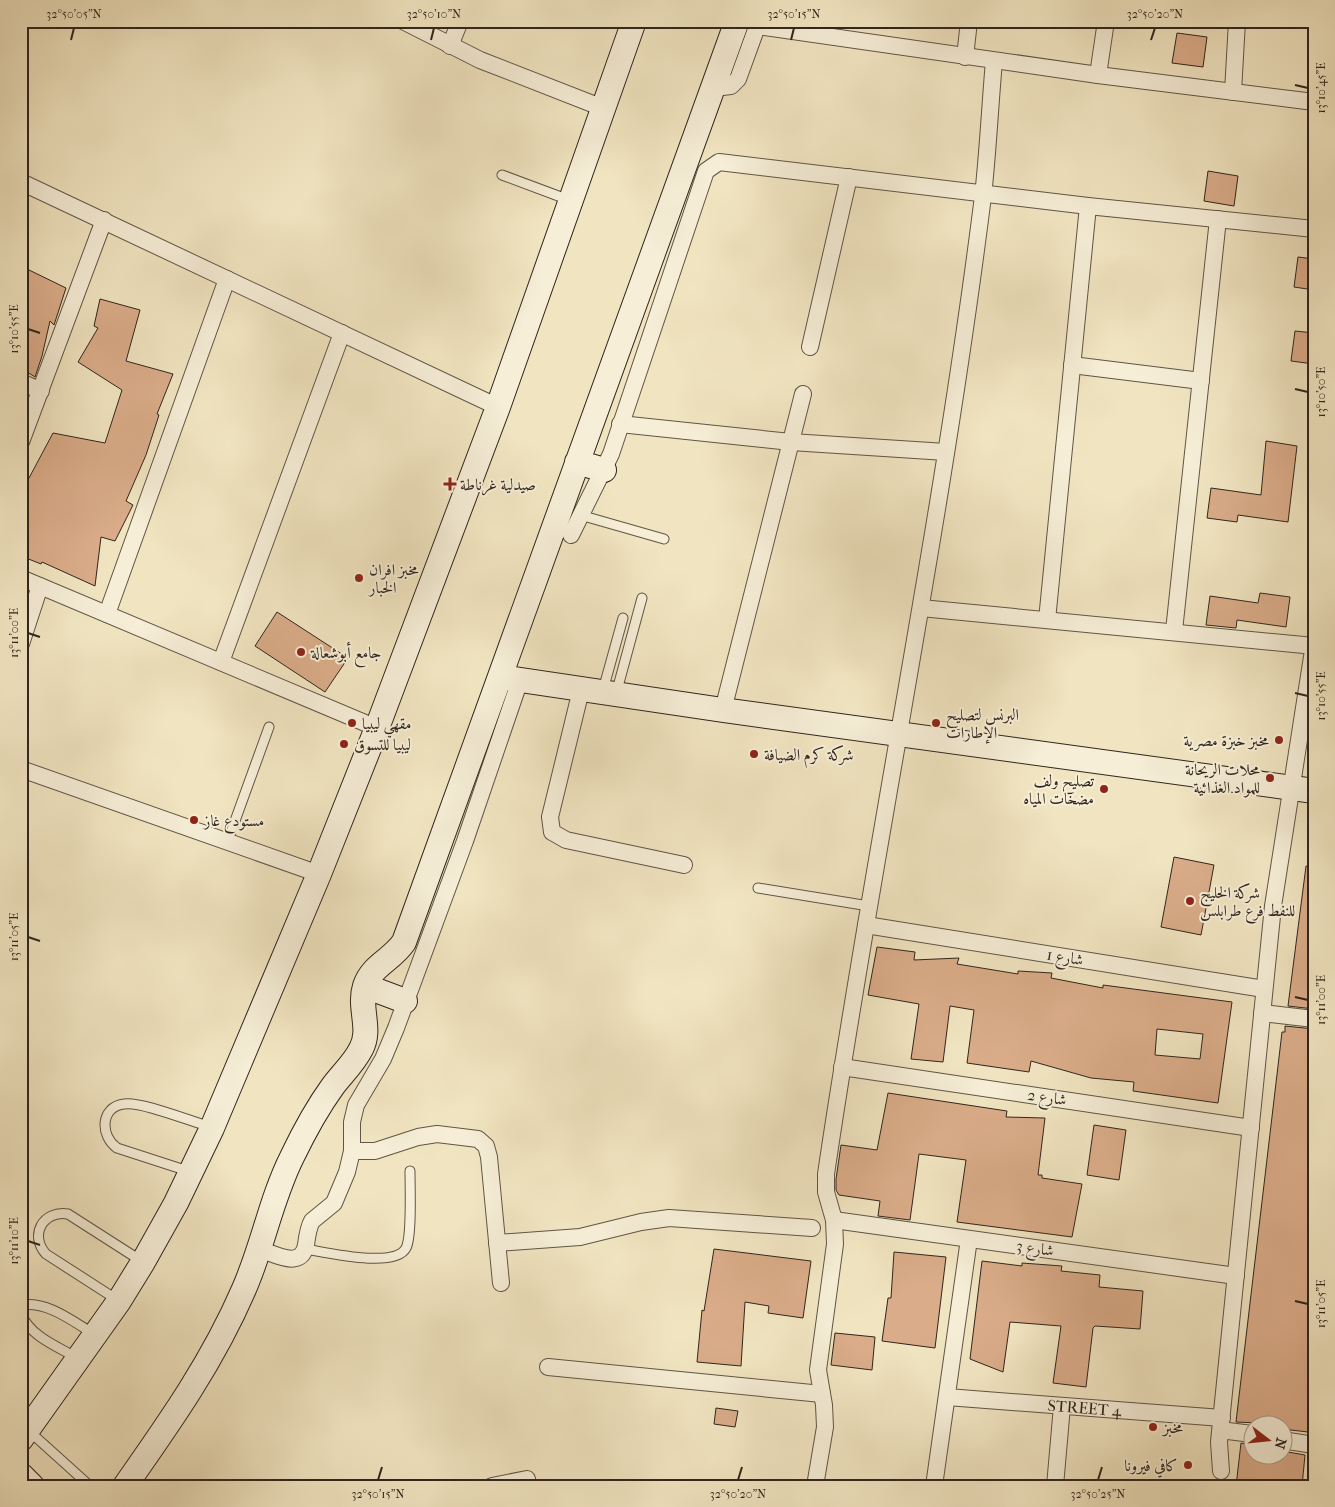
<svg xmlns="http://www.w3.org/2000/svg" width="1335" height="1507" font-family="'IM FELL French Canon',Amiri,serif">
<style>
.building{fill:#daac89;stroke:#30251d;fill-rule:evenodd}
.lines{fill:none;stroke-linecap:round;stroke-linejoin:round}
.lane-casing{stroke:#605546;stroke-width:11}
.street-casing{stroke:#605546;stroke-width:18}
.secondary-casing{stroke:#30251d;stroke-width:26}
.lane{stroke:#f6eed7;stroke-width:9}
.street{stroke:#f6eed7;stroke-width:16}
.secondary{stroke:#f6eed7;stroke-width:24}
.ticks{fill:none;stroke:#30251d;stroke-width:2}
.poi-dot{fill:#8f2418;stroke:#f6eed7;stroke-width:2}
.labels{text-anchor:middle;dominant-baseline:central;stroke-width:4;stroke-linejoin:round;paint-order:stroke}
.poi-label{font-size:16px;fill:#30251d;stroke:#f6eed7;text-anchor:start}
.street-label{font-size:16px;fill:#30251d;stroke:#f6eed7}
.neatline{fill:none;stroke:#30251d;stroke-width:2}
.ticks-label{font-size:12px;text-anchor:middle;fill:#30251d}
</style>
<rect width="100%" height="100%" fill="#f1e5c1"/>
<filter id="stains"><feTurbulence type="fractalNoise" baseFrequency=".004" numOctaves="4"/><feColorMatrix values="0 0 0 0 .2 0 0 0 0 .09 0 0 0 0 .02 0 0 0 .5 -.17"/></filter>
<radialGradient id="worn" r=".72"><stop offset=".6" stop-color="#630" stop-opacity="0"/><stop offset="1" stop-color="#630" stop-opacity=".3"/></radialGradient>
<path class="building" d="M1177 33 1207 37 1203 67 1172 63Z
M1208 171 1238 176 1234 206 1204 201Z
M1298 257 1314 259V290L1294 287Z
M29 270 66 288 54 325 50 321 42 356 35 377 21 368V289Z
M100 299 140 310 126 361 173 374 157 414 159 415 146 455 126 501 133 505 115 541 101 537 95 586 42 562 41 564 21 556V493L53 433 105 443 122 390 78 362 98 328 94 326Z
M1295 331 1314 333V364L1291 361Z
M1266 441 1297 446 1288 522 1238 515 1237 522 1207 518 1211 488 1261 495Z
M1260 593 1290 597 1286 627 1237 620 1236 628 1206 625 1210 596 1258 603Z
M277 612 348 658 325 692 255 646Z
M1174 857 1214 865 1201 935 1161 927Z
M1306 866 1314 867V1009L1288 1006Z
M877 947 915 952 914 960 959 958 957 964 1018 974V971L1052 973 1051 978 1103 988V985L1232 1002 1218 1103 1133 1091 1134 1082 1091 1078 1031 1061 1029 1072 967 1063 974 1010 950 1006 943 1062 911 1059 919 1004 868 995ZM1157 1029 1203 1034 1200 1059 1155 1055Z
M1285 1026 1314 1029V1379L1308 1432 1282 1429V1424L1236 1422 1282 1032H1285Z
M888 1093 1007 1111 1006 1117 1045 1118 1038 1175H1042V1178L1082 1184 1072 1237 957 1222 966 1160 919 1154 910 1220 878 1216 880 1201 839 1195 836 1190V1179L841 1145 877 1150Z
M1094 1125 1126 1130 1119 1180 1087 1175Z
M714 1249 811 1261 803 1318 768 1313 769 1306 745 1302 741 1366 697 1362 702 1310 704 1311Z
M894 1252 946 1257 935 1348 882 1341 888 1298H891Z
M982 1261 1022 1266V1263L1062 1266 1061 1271 1100 1275 1099 1287 1143 1291 1140 1329 1095 1326 1093 1328 1086 1387 1053 1383 1061 1326 1010 1322 1003 1372 970 1359Z
M835 1333 875 1337 872 1370 831 1365Z
M716 1408 738 1411 735 1427 714 1424Z
M1241 1443 1252 1445V1454H1282V1451L1305 1455 1302 1486H1236Z"/>
<g class="lines">
<defs>
<path id="lane" d="M502 175 569 200
M580 515 664 539
M603 690 623 618
M616 694 642 598
M227 843 269 727
M758 888 869 906
M191 1172 117 1148C100 1136 100 1107 124 1104 141 1101 192 1122 211 1127
M305 1249C325 1252 395 1269 406 1248 412 1237 410 1187 410 1171
M119 1301 46 1254C29 1235 43 1210 68 1214L143 1262
M21 1305C48 1301 72 1321 94 1334
M21 1314C31 1337 57 1346 77 1358
M29 1431 90 1486"/>
<g id="street">
<path d="M403 21 480 60 603 108"/>
<path d="M757 26 1098 75 1314 102"/>
<path d="M450 46 460 21"/>
<path d="M965 57 969 21"/>
<path d="M1098 75 1106 21"/>
<path d="M713 88 731 86 738 79 759 21"/>
<path d="M1233 92 1237 21"/>
<path d="M21 182 498 407"/>
<path d="M810 347 849 177"/>
<path d="M1072 365 1201 381"/>
<path d="M21 382 41 391"/>
<path d="M620 424 791 442 946 452"/>
<path d="M21 442 104 220"/>
<path d="M571 535 611 454 706 171 719 162 1088 206 1314 229"/>
<path d="M21 578 377 728"/>
<path d="M921 608 1314 646"/>
<path d="M107 614 227 279"/>
<path d="M1047 620 1088 206"/>
<path d="M1174 631 1218 219"/>
<path d="M21 644 40 586"/>
<path d="M221 662 342 333"/>
<path d="M581 690 550 817 552 832 566 840 684 865"/>
<path d="M723 710 803 394"/>
<path d="M21 769 319 874"/>
<path d="M866 925 1264 989"/>
<path d="M1262 1013 1314 1019"/>
<path d="M842 1067 1251 1128"/>
<path d="M352 1151H375L418 1137 437 1134 478 1139 486 1146 489 1157 501 1283"/>
<path d="M834 1220 1236 1276"/>
<path d="M497 1243 580 1237 641 1222 669 1218 812 1228"/>
<path d="M259 1249C275 1254 301 1270 306 1245 307 1237 308 1228 312 1221L334 1203 347 1172 352 1151V1122L356 1105 383 1059 396 1028 465 841 520 680"/>
<path d="M548 1367 822 1394"/>
<path id="s1" d="M947 1397 1222 1418"/>
<path d="M1228 1431 1252 1434"/>
<path d="M1282 1440 1314 1445"/>
<path d="M1221 1471 1219 1442 1273 906 1314 644"/>
<path d="M492 1486 527 1479"/>
<path d="M815 1486 825 1427 824 1405 818 1370 835 1244 834 1220 826 1192V1174C874 848 942 524 983 196 988 151 990 106 994 61"/>
<path d="M934 1486 969 1239"/>
<path d="M1055 1486 1062 1406"/>
</g>
<path id="secondary" d="M577 462 604 470
M500 677 723 710 1314 791
M365 986 405 1001
M21 1439 119 1301 143 1262 176 1203 212 1128 319 874 377 728 498 407 634 21
M21 1475 32 1486
M125 1486C170 1422 213 1361 244 1289 263 1246 271 1199 292 1157 304 1132 317 1108 333 1086 342 1074 354 1063 361 1049 372 1029 358 1008 365 986 372 965 392 960 404 942L737 21"/>
</defs>
<use href="#lane" class="lane-casing"/>
<use href="#street" class="street-casing"/>
<use href="#secondary" class="secondary-casing"/>
<use href="#lane" class="lane"/>
<use href="#street" class="street"/>
<use href="#secondary" class="secondary"/>
</g>
<path class="ticks" d="M71 40 74 28M431 40 434 28M791 40 794 28M1151 40 1155 28M1295 85 1308 88M28 329 40 333M1295 389 1308 392M28 633 40 637M1295 693 1308 696M28 937 40 941M1295 997 1308 1000M28 1241 40 1245M1295 1301 1308 1304M378 1480 382 1467M738 1480 742 1467M1098 1480 1102 1467"/>
<g class="poi-dot">
<path d="M447.5 476.5h5v5h5v5h-5v5h-5v-5h-5v-5h5z"/>
<circle cx="359" cy="578" r="5"/>
<circle cx="301" cy="652" r="5"/>
<circle cx="352" cy="723" r="5"/>
<circle cx="936" cy="723" r="5"/>
<circle cx="1279" cy="740" r="5"/>
<circle cx="344" cy="744" r="5"/>
<circle cx="754" cy="754" r="5"/>
<circle cx="1270" cy="778" r="5"/>
<circle cx="1104" cy="789" r="5"/>
<circle cx="194" cy="820" r="5"/>
<circle cx="1190" cy="901" r="5"/>
<circle cx="1153" cy="1427" r="5"/>
<circle cx="1188" cy="1465" r="5"/>
</g>
<g class="labels">
<g class="poi-label">
<text x="460" y="484">صيدلية غرناطة</text>
<text x="369" y="569">مخبز افران<tspan x="369" dy="18">الخبار</tspan></text>
<text x="311" y="652">جامع أبوشعالة</text>
<text x="946" y="714">البرنس لتصليح<tspan x="946" dy="18">الإطارات</tspan></text>
<text x="362" y="723">مقهي ليبيا</text>
<text x="1269" y="740" text-anchor="end">مخبز خبزة مصرية</text>
<text x="354" y="744">ليبيا للتسوق</text>
<text x="764" y="754">شركة كرم الضيافة</text>
<text x="1260" y="769" text-anchor="end">محلات الريحانة<tspan x="1260" dy="18">للمواد الغذائية</tspan></text>
<text x="1094" y="780" text-anchor="end">تصليح ولف<tspan x="1094" dy="18">مضخات المياه</tspan></text>
<text x="204" y="820">مستودع غاز</text>
<text x="1200" y="892">شركة الخليج<tspan x="1200" dy="18">للنفط فرع طرابلس</tspan></text>
<text x="1163" y="1427">مخبز</text>
<text x="1178" y="1465" text-anchor="end">كافي فيرونا</text>
</g>
<g class="street-label">
<text transform="translate(1065 957) rotate(9)">شارع 1</text>
<text transform="translate(1047 1097) rotate(8)">شارع 2</text>
<text transform="translate(1035 1248) rotate(8)">شارع 3</text>
<text stroke="none"><textPath href="#s1" startOffset="138">STREET 4</textPath></text>
</g>
</g>
<rect width="1335" height="1507" fill="none" stroke="#f1e5c1" stroke-width="55"/>
<g transform="translate(1268 1440) rotate(106)"><circle r="24" fill="#f6eed7" stroke="#a79e8d"/>
<path d="M0-4L9 19L0 12L-9 19Z" fill="#8f2418"/>
<text y="-8" font-size="14" font-weight="bold" text-anchor="middle" fill="#30251d">N</text>
</g>
<rect x="28" y="28" width="1280" height="1452" class="neatline"/>
<g class="ticks-label">
<text x="74" y="18">32°50'05"N</text>
<text x="434" y="18">32°50'10"N</text>
<text x="794" y="18">32°50'15"N</text>
<text x="1155" y="18">32°50'20"N</text>
<text transform="translate(1321 88) rotate(-90)" y="4">13°10'45"E</text>
<text transform="translate(14 329) rotate(-90)" y="4">13°10'55"E</text>
<text transform="translate(1321 392) rotate(-90)" y="4">13°10'50"E</text>
<text transform="translate(14 633) rotate(-90)" y="4">13°11'00"E</text>
<text transform="translate(1321 696) rotate(-90)" y="4">13°10'55"E</text>
<text transform="translate(14 937) rotate(-90)" y="4">13°11'05"E</text>
<text transform="translate(1321 1000) rotate(-90)" y="4">13°11'00"E</text>
<text transform="translate(14 1241) rotate(-90)" y="4">13°11'10"E</text>
<text transform="translate(1321 1304) rotate(-90)" y="4">13°11'05"E</text>
<text x="378" y="1498">32°50'15"N</text>
<text x="738" y="1498">32°50'20"N</text>
<text x="1098" y="1498">32°50'25"N</text>
</g>
<rect width="100%" height="100%" filter="url(#stains)"/>
<rect width="100%" height="100%" fill="url(#worn)"/>
</svg>
